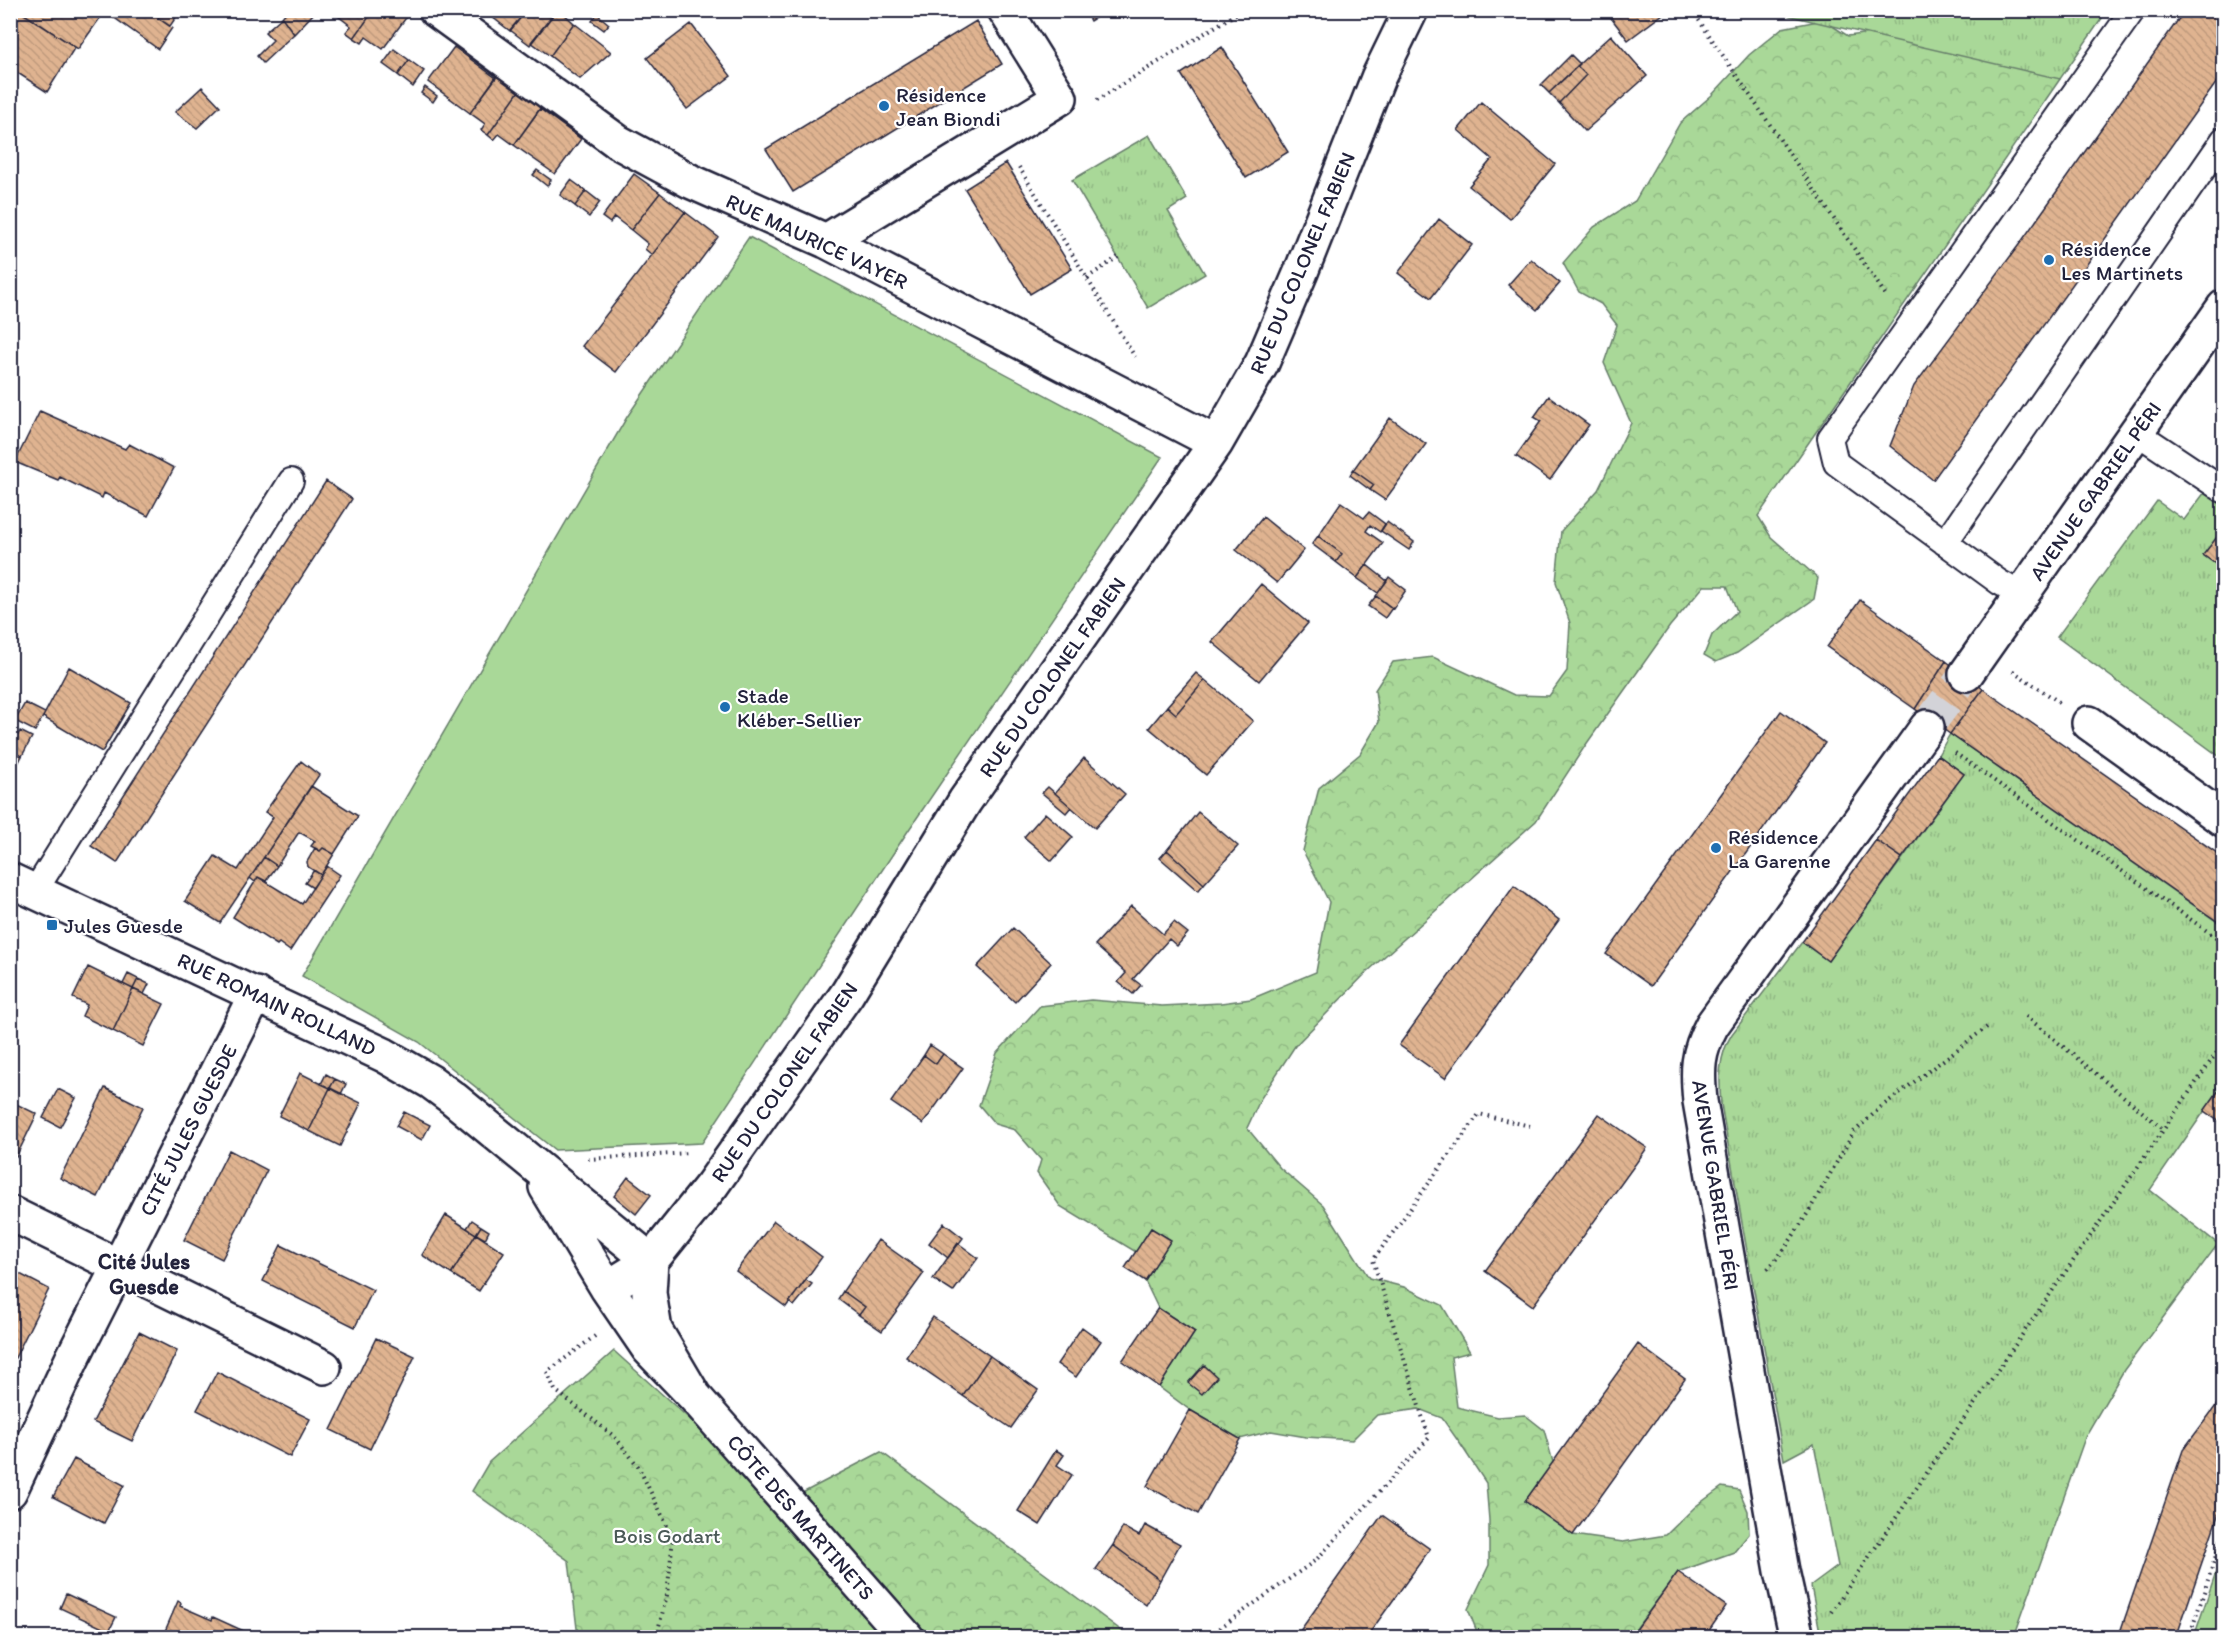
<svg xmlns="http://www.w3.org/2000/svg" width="2234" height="1648" font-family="Itim,sans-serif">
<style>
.grass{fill:#a9d898;stroke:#667d6a;stroke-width:1.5}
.forest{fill:url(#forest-crowns);stroke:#667d6a;stroke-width:1.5}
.park{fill:url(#park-tufts);stroke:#667d6a;stroke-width:1.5}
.building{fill:url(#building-back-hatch);stroke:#22223b;stroke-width:1.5}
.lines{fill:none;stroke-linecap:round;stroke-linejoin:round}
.street-tunnel{stroke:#d3d3d8;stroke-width:33;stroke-dasharray:33 16;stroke-linecap:butt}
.lane-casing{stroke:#22223b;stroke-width:28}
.street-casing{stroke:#22223b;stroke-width:38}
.path{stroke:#22223b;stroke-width:4;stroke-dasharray:1.5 4.5;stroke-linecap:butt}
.lane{stroke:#fff;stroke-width:24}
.street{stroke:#fff;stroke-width:33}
.poi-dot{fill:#1f6fb2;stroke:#fff;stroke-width:2}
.labels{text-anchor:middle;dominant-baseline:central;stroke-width:4.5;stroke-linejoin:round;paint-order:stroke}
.poi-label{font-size:21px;fill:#22223b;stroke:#fff;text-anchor:start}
.street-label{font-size:21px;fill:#22223b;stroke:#fff}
.park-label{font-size:21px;fill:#4a5957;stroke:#fff}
.neighbourhood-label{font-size:22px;font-weight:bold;fill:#22223b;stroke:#fff}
</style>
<defs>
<pattern id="forest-crowns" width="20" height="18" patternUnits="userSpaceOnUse" patternTransform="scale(1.5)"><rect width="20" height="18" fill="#a9d898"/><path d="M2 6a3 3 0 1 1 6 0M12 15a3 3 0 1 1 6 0" fill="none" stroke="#91b984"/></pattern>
<pattern id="park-tufts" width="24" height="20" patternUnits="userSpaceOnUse" patternTransform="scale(1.5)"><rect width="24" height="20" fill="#a9d898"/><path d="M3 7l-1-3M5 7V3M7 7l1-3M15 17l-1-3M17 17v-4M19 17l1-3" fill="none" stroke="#91b984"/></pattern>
<pattern id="building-back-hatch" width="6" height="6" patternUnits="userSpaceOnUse" patternTransform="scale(1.5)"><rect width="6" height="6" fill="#dfb390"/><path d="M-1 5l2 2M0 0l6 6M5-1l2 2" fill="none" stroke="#bf9a7d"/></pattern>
</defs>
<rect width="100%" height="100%" fill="#fff"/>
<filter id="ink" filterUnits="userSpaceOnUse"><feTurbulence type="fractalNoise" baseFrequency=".0167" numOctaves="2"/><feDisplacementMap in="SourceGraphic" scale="12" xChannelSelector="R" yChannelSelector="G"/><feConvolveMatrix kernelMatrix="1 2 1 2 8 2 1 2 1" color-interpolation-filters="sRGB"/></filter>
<g filter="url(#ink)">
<path class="grass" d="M749 237 1162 457 908 831 702 1143 555 1150 419 1042 302 976 627 417Z
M2223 1551V1637H2194Z"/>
<path class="forest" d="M1823 20 1848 36 1885 31 2051 49 2060 79 1758 516 1771 537 1818 578 1814 599 1737 653 1716 662 1704 655 1712 635 1737 611 1727 586H1704L1670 626 1585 746 1536 821 1367 972 1295 1046 1261 1098 1247 1128 1280 1168 1323 1205 1369 1278 1404 1287 1442 1305 1470 1352 1451 1357 1457 1407 1498 1417 1525 1415 1544 1430 1553 1462 1525 1501 1573 1535 1623 1542 1666 1535 1696 1506 1722 1487 1739 1490 1748 1511 1749 1534 1734 1552 1678 1572 1630 1637H1479L1468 1609 1489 1565V1520L1486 1483 1461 1445 1442 1418 1419 1409 1377 1415 1352 1440 1306 1437 1271 1431 1240 1439 1190 1410 1159 1387 1195 1332 1158 1308 1145 1281 1170 1240 1151 1228 1136 1252 1060 1206 1037 1173 1041 1160 1015 1130 995 1124 979 1105 997 1053 1040 1006 1091 1000 1162 1006 1221 1003 1251 999 1316 972 1329 902 1303 851 1319 788 1360 754 1379 722 1375 690 1393 662 1433 657 1514 695 1549 696 1567 671 1570 623 1556 582 1561 531 1598 490 1631 423 1604 363 1617 325 1601 304 1579 292 1563 263 1594 227 1635 201 1680 123 1712 95 1749 55 1782 28Z
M614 1351 714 1441 787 1501 881 1452 1130 1637H578L569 1561 472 1491 489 1462Z"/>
<path class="park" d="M1769 11H2107L2060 79Z
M1149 135 1187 199 1168 211 1205 274 1148 308 1072 180Z
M2223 468V759L2057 637 2157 501 2184 520Z
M1950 734 2223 926V1078L2217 1088 2219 1090 2150 1190 2218 1244 2124 1370 2086 1435 2014 1637H1821L1811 1586 1838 1566 1814 1444 1784 1460 1721 1104C1719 1080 1718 1056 1732 1034L1802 942 1828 961 1964 774 1938 755Z"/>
<path class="building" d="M13 10H18L75 47 47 92 10 68V14Z
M18 10H104L105 11 78 49Z
M112 10H163L158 18 172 28 158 49 109 14Z
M163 10H181L170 26 158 18Z
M288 10H317L294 34 282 17Z
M336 10H374L354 38 346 32 351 26 334 13Z
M374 10 411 11 383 49 366 37 362 43 354 38Z
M490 10H527L510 31 492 17 495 14Z
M527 10H557L530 45 510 30Z
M557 10H560L574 23 550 56 531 42Z
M1084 10H1108L1090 21Z
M1605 10H1660L1663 14 1628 40Z
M2185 10H2224V72L1933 480 1890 446 1914 386 2021 242Z
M597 14 609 24 604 30 592 21Z
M282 17 294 34 263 63 257 56 273 40 265 32Z
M976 21 1002 64 793 192 766 149Z
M574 23 611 52 580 79 550 56Z
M691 24 731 76 687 109 647 58Z
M1611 35 1647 76 1585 131 1559 103 1586 75 1577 66Z
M454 47 496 78 470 113 428 82Z
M1222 47 1288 152 1246 178 1181 74Z
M394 49 409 60 398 75 383 64Z
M1571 55 1580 64 1549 93 1541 85Z
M409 60 424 71 413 87 398 75Z
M1577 66 1586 75 1559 103 1549 93Z
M498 74 519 91 488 135 481 130 485 124 470 113Z
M202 87 220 106 197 128 175 112Z
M425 87 437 96 433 102 421 93Z
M519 91 541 107 514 145 499 134 494 140 488 135Z
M1481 102 1555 164 1510 219 1469 186 1492 159 1458 130Z
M540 109 581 139 555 174 514 145Z
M1006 163 1072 269 1030 294 965 189Z
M537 170 551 180 547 186 533 175Z
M634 174 660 193 631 230 614 217 610 223 602 217Z
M571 180 586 191 575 206 560 195Z
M586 191 600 202 589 217 575 206Z
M660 193 685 212 652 255 645 249 648 244 631 230Z
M685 212 718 237 616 372 582 346Z
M1439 219 1472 245 1431 298 1398 273Z
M1531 259 1560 283 1537 310 1508 285Z
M1549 396 1589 425 1550 480 1516 456 1541 421 1534 417Z
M40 411 125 449 129 444 174 468 148 516 104 493 102 498 60 477 58 480 15 462Z
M1390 418 1426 444 1385 500 1370 490 1374 485 1353 470Z
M1353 470 1374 485 1370 490 1350 475Z
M326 481 352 499 117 863 91 846Z
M1341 502 1364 518 1369 512 1385 524 1380 532 1370 525 1366 531 1383 543 1357 578 1336 562 1342 554 1318 536Z
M1263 517 1304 550 1277 583 1236 550Z
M1387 522 1414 542 1409 550 1381 531Z
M2224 528V570L2203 555Z
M1318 536 1342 554 1336 562 1312 544Z
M1367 565 1387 581 1378 593 1357 578Z
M1389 577 1406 590 1393 609 1376 596Z
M1261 584 1308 623 1259 681 1212 642Z
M1376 596 1392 608 1385 618 1368 606Z
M1860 600 1946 661 1915 709 1827 647Z
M1946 661 1983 689 1950 734 1915 709Z
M69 667 131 703 102 752 43 717Z
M1196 673 1205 680 1176 714 1167 706Z
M1205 680 1253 721 1206 775 1149 728 1167 706 1176 714Z
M1983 689 2224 858V926L1950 734Z
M25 703 45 713 35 731 15 721Z
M1781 711 1825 743 1651 986 1606 954Z
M20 731 32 737 22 756 10 751Z
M10 751 22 756 10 779Z
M1938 755 1964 774 1902 858 1876 840Z
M1084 758 1125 794 1095 828 1055 793Z
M301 761 319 775 220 923 185 901 215 856 238 870 273 817 265 812Z
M311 786 358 816 334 854 323 848 320 851 311 846 315 841 299 832 277 866 264 857Z
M1048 787 1071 807 1066 813 1042 793Z
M1198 812 1238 846 1204 884 1167 850Z
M1045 813 1073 837 1052 861 1024 837Z
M1876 840 1902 858 1828 961 1802 942Z
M315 848 320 851 323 848 334 854 321 875 308 867 307 862Z
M1167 850 1204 884 1198 891 1160 858Z
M264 857 277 866 266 881 258 877 255 882 250 878Z
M327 866 340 875 290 951 279 943 277 945 233 917 258 877 302 904Z
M314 870 321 875 313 888 305 883Z
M1514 886 1559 920 1445 1078 1399 1045Z
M1131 906 1163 934 1174 922 1188 933 1177 946 1169 939 1133 979 1141 985 1133 994 1118 982 1126 973 1095 945Z
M1013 928 1051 963 1015 1002 977 967Z
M88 967 133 989 113 1031 82 1016 87 1005 73 998Z
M128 974 138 979 133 989 123 984Z
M138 979 149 984 144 994 133 989Z
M133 989 164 1004 143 1046 113 1031Z
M930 1045 943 1054 936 1064 924 1055Z
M943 1054 963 1068 923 1124 891 1102 924 1055 936 1064Z
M300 1073 330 1088 309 1131 279 1116Z
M326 1074 335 1079 330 1088 321 1084Z
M2224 1078V1125L2204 1111 2219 1090 2217 1088Z
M335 1079 346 1084 341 1094 330 1088Z
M105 1088 143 1107 98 1197 60 1178Z
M330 1088 361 1103 340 1146 309 1131Z
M58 1089 76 1098 60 1127 43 1118Z
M10 1101 37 1114 16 1157 10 1154Z
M404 1112 430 1125 422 1140 396 1126Z
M1599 1114 1647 1148 1533 1306 1485 1271Z
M229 1150 267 1170 222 1259 184 1240Z
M628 1177 651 1195 636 1214 614 1196Z
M446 1215 476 1234 451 1274 422 1255Z
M472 1220 481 1226 476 1234 467 1228Z
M774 1221 822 1257 786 1307 736 1271Z
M944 1223 963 1238 948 1258 929 1243Z
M481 1226 489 1231 485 1239 476 1234Z
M1151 1228 1171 1240 1145 1281 1125 1268Z
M476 1234 504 1252 479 1291 451 1274Z
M878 1240 924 1273 882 1331 859 1315 865 1307 843 1291Z
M958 1243 978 1258 953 1292 933 1279Z
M281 1245 373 1290 355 1327 263 1281Z
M12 1270 49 1289 10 1368V1272Z
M806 1280 812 1284 794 1306 789 1302Z
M843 1291 865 1307 859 1315 838 1299Z
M1158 1308 1195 1332 1159 1387 1122 1361Z
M933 1317 990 1356 963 1396 906 1357Z
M1082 1327 1101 1341 1076 1377 1057 1364Z
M139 1332 177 1351 132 1441 93 1422Z
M376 1338 415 1356 370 1449 331 1430Z
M1638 1344 1685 1379 1573 1535 1525 1501Z
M990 1356 1038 1390 1011 1428 963 1396Z
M1204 1365 1217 1377 1202 1394 1188 1383Z
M217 1372 310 1419 290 1457 197 1410Z
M2224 1395V1498L2176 1638H2118L2183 1450Z
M1190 1410 1240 1439 1198 1514 1147 1486Z
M1056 1450 1064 1455 1057 1465 1072 1475 1040 1525 1018 1511Z
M74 1459 124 1485 104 1523 53 1497Z
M1382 1515 1430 1549 1366 1638H1295Z
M1145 1525 1180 1544 1160 1580 1113 1545 1123 1527 1139 1536Z
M1113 1545 1160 1580 1146 1605 1096 1569Z
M1678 1572 1726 1606 1704 1638H1630Z
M66 1594 116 1617 109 1631 60 1608Z
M178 1601 181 1603 180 1606 212 1620 213 1617 259 1638H162Z"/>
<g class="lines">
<path class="street-tunnel" d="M1927 727 1966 674"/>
<defs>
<path id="lane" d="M2136 432 2223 490
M1945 543 2224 139
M2022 595 1999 582 1836 463 1830 438 2133 10
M35 891 291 481"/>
<path id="street" d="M436 10 618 142 690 181 826 241 1216 443
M826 241 1060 98 1005 10
M1966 674 2224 307
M2089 723 2224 820
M10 880 384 1055 431 1082 454 1099 651 1261 649 1293 655 1330 694 1396
M546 1187 607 1288 648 1348 694 1396 907 1638
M10 1213 324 1367
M607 1288 651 1261 712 1185 847 994 965 801 1216 443 1262 363 1301 272 1378 78 1411 10
M10 1491 72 1359 256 994
M1797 1638 1782 1571 1700 1101C1697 1070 1697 1053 1712 1025L1927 727"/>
</defs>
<use href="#lane" class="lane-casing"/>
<use href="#street" class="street-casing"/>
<path class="path" d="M1692 10 1887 297
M1097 100 1242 10
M1019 167 1135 357
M1087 278 1118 257
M2013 671 2059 702
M1955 753 2224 943
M2026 1016 2163 1129
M588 1159 689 1153
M1768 1269 1786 1247 1809 1211 1854 1132 1881 1107 1987 1027
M595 1336 547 1372 555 1390 615 1437 638 1466 673 1538 667 1595 656 1638
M1831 1612 2224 1042
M1213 1638 1221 1627 1316 1560 1429 1438 1373 1260 1479 1114 1530 1126
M2189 1638 2224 1531"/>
<use href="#lane" class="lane"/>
<use href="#street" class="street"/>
</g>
</g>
<g class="poi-dot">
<circle cx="884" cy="106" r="6"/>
<circle cx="2049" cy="260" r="6"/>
<circle cx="725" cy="707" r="6"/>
<circle cx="1716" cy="848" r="6"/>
<rect x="46" y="919" width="12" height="12" rx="3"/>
</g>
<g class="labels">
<g class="poi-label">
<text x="896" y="94">Résidence<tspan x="896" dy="24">Jean Biondi</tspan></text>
<text x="2061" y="248">Résidence<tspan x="2061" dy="24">Les Martinets</tspan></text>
<text x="737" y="695">Stade<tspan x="737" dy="24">Kléber-Sellier</tspan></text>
<text x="1728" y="836">Résidence<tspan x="1728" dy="24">La Garenne</tspan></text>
<text x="64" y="925">Jules Guesde</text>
</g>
<g class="street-label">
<text transform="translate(817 241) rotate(25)">RUE MAURICE VAYER</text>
<text transform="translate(1302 263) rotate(-67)">RUE DU COLONEL FABIEN</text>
<text transform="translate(2095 491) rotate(-55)">AVENUE GABRIEL PÉRI</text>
<text transform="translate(1052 677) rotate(-55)">RUE DU COLONEL FABIEN</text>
<text transform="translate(277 1004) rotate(25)">RUE ROMAIN ROLLAND</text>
<text transform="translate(784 1082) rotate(-55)">RUE DU COLONEL FABIEN</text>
<text transform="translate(188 1130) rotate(-63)">CITÉ JULES GUESDE</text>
<text transform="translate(1716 1185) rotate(81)">AVENUE GABRIEL PÉRI</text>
<text transform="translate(801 1517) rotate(49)">CÔTE DES MARTINETS</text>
</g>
<g class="park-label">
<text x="667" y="1535">Bois Godart</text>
</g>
<g class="neighbourhood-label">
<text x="144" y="1261">Cité Jules<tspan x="144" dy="25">Guesde</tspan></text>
</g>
</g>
<rect width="2234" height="1648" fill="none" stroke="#fff" stroke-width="36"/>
<rect x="18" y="18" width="2198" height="1612" fill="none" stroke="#22223b" stroke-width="2" filter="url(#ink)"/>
</svg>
